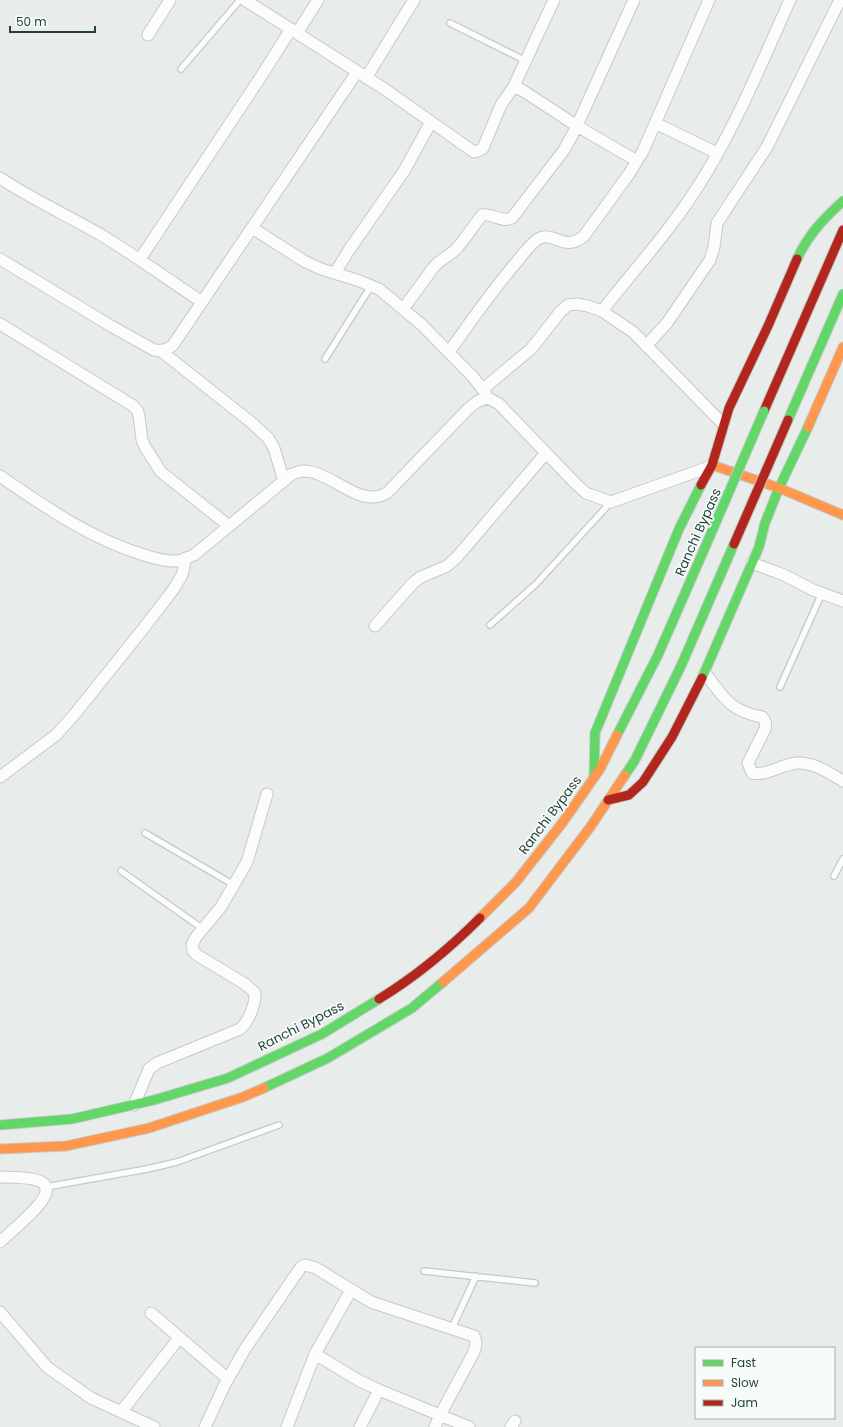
<svg xmlns="http://www.w3.org/2000/svg" width="843" height="1427" font-family="Poppins,sans-serif">
<style>
.lines{fill:none;stroke-linecap:round;stroke-linejoin:round}
.lane-casing{stroke:#c5cac8;stroke-width:8}
.street-casing{stroke:#c5cac8;stroke-width:13}
.fast-casing{stroke:#c3cbc8;stroke-width:11}
.slow-casing{stroke:#c3cbc8;stroke-width:11}
.jam-casing{stroke:#c3cbc8;stroke-width:11}
.lane{stroke:#fcfcfc;stroke-width:5.5}
.street{stroke:#fcfcfc;stroke-width:11}
.fast{stroke:#63d668;stroke-width:9}
.slow{stroke:#ff974d;stroke-width:9}
.jam{stroke:#b3261e;stroke-width:9}
.fast-bridge-casing{stroke:#c3ccc9;stroke-width:11;stroke-linecap:butt}
.jam-bridge-casing{stroke:#c3ccc9;stroke-width:11;stroke-linecap:butt}
.fast-bridge{stroke:#63d668;stroke-width:9}
.jam-bridge{stroke:#b3261e;stroke-width:9}
.labels{text-anchor:middle;dominant-baseline:central;stroke-width:3.5;stroke-linejoin:round;paint-order:stroke}
.street-label{font-size:13px;fill:#24423a;stroke:#f7fbf9}
</style>
<rect width="100%" height="100%" fill="#e8edeb"/>
<g class="lines">
<defs>
<path id="lane" d="M450 23 526 61
M181 69 240 0
M325 359 371 286
M490 625 536 584 611 502
M780 687 822 593
M145 833 234 885
M121 871 203 929
M834 876 843 859
M46 1187 147 1169 177 1162 279 1125
M424 1271 535 1283
M452 1328 476 1276"/>
<path id="street" d="M245 0 383 88 474 152 478 151 483 148 501 105 514 86 554 0
M297 33 318 0
M148 35 170 0
M366 78 414 0
M514 86 525 92 577 126 637 161
M655 123 717 153
M0 178C33 200 69 216 103 236 137 257 169 280 202 302
M252 228 304 261 321 269 357 280 379 289 422 325 473 377 486 394
M0 259 111 326 154 350C162 351 167 350 173 345L357 72
M140 259 260 78 291 29
M335 273 349 250 404 171 431 122
M403 309 433 268C440 259 450 256 457 248 466 238 473 226 482 215 492 213 502 223 512 218L564 150 575 130 634 0
M602 311C634 270 669 232 697 188 735 129 761 64 790 0
M0 324 132 405 137 410 139 416 142 440 145 447 161 472 229 526
M646 346 667 323 710 260 714 247 717 223 767 147 840 0
M161 351 252 423 268 438 274 448 284 481
M449 352C470 322 491 292 515 264 522 256 529 245 538 239 554 230 564 253 584 236L629 174 643 151 709 0
M483 389 531 349 561 311 568 305 577 304 588 306 602 311 633 332 723 424
M0 476C45 507 91 539 144 555 154 558 166 562 177 561 183 560 189 557 194 555L292 474C296 473 300 471 304 471 333 472 359 509 387 493L468 409 478 401 488 398 499 404 576 484 586 493 611 502 712 466
M752 563 784 575 813 590 843 601
M375 626 413 583 421 577 447 566 457 557 546 453
M705 673C724 698 730 711 762 717 766 721 766 724 765 729L748 763 752 773C768 776 782 764 797 763 814 762 829 773 843 781
M0 777 56 735 74 715 143 629 173 590 182 575 186 558
M134 1105 149 1069 157 1063 240 1029C248 1023 256 1003 255 993L245 984 197 955 193 951 192 945 196 937 221 907 247 862 267 794
M0 1177C10 1177 36 1177 43 1183 47 1186 47 1193 44 1197 38 1210 11 1231 0 1242
M0 1312 47 1367 91 1398 154 1427
M151 1313 228 1379
M315 1354 358 1380 379 1390 469 1427
M121 1412 179 1338
M205 1427 225 1384 245 1349 301 1267 305 1265 316 1268 371 1302 474 1336C477 1342 476 1346 474 1352L440 1415 435 1427
M287 1427 315 1354 351 1290
M360 1427 379 1390
M511 1427 515 1421"/>
<path id="fast" d="M797 259C808 235 824 218 843 201
M788 420 843 294
M702 678 759 547 765 523 779 488 808 427
M617 735 658 655 710 536
M625 775 635 760 681 666 734 544
M594 777 595 733 679 529 701 485
M264 1088 328 1058 412 1008 443 982
M0 1125 72 1119 154 1100 228 1078 322 1034 379 999"/>
<path id="slow" d="M808 427 843 347
M712 465 779 488 843 515
M480 918 516 882 563 822 600 769 617 735
M443 982 529 908 591 826 625 775
M0 1149 66 1146 149 1128 243 1097 264 1088"/>
<path id="jam" d="M764 411 843 230
M701 485 712 465 729 408 768 326 797 259
M608 800 629 795 643 782 672 737 702 678
M379 999C415 977 449 949 480 918"/>
</defs>
<use href="#lane" class="lane-casing"/>
<use href="#street" class="street-casing"/>
<use href="#fast" class="fast-casing"/>
<use href="#slow" class="slow-casing"/>
<use href="#jam" class="jam-casing"/>
<use href="#lane" class="lane"/>
<use href="#street" class="street"/>
<use href="#fast" class="fast"/>
<use href="#slow" class="slow"/>
<use href="#jam" class="jam"/>
<defs>
<path id="fast-bridge" d="M710 536 764 411"/>
<path id="jam-bridge" d="M734 544 788 420"/>
</defs>
<use href="#fast-bridge" class="fast-bridge-casing"/>
<use href="#jam-bridge" class="jam-bridge-casing"/>
<use href="#fast-bridge" class="fast-bridge"/>
<use href="#jam-bridge" class="jam-bridge"/>
</g>
<g class="labels">
<g class="street-label">
<text transform="translate(698 532) rotate(-66)">Ranchi Bypass</text>
<text transform="translate(550 815) rotate(-53)">Ranchi Bypass</text>
<text transform="translate(301 1026) rotate(-27)">Ranchi Bypass</text>
</g>
</g>
<rect x="695" y="1347" width="140" height="72" fill="#f7fbf9" stroke="#a3b1ad"/>
<rect x="703" y="1360" width="20" height="6" fill="#63d668" stroke="#a3b1ad"/>
<text x="731" y="1367" font-size="12" fill="#24423a">Fast</text>
<rect x="703" y="1380" width="20" height="6" fill="#ff974d" stroke="#a3b1ad"/>
<text x="731" y="1387" font-size="12" fill="#24423a">Slow</text>
<rect x="703" y="1400" width="20" height="6" fill="#b3261e" stroke="#a3b1ad"/>
<text x="731" y="1407" font-size="12" fill="#24423a">Jam</text>
<path d="M10 26v6h85v-6" fill="none" stroke="#24423a" stroke-width="2"/>
<text x="16" y="26" font-size="12" fill="#24423a" stroke="#f7fbf9" stroke-width="3" paint-order="stroke">50 m</text>
</svg>
